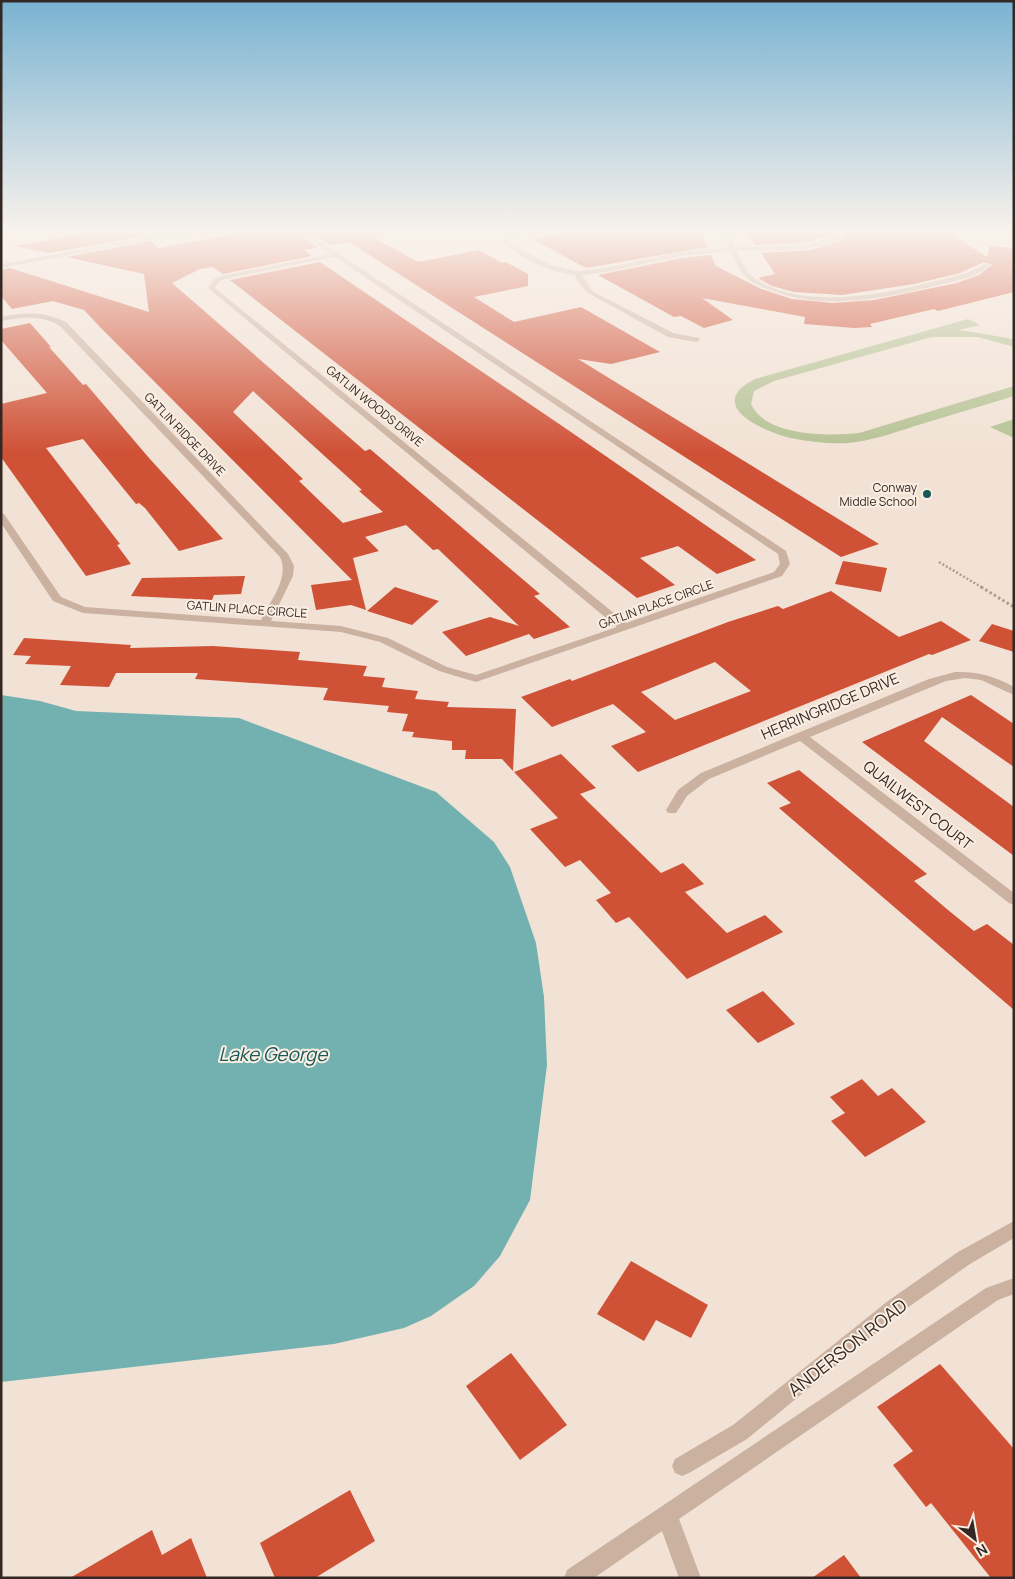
<svg xmlns="http://www.w3.org/2000/svg" width="1015" height="1579" font-family="Manrope,sans-serif">
<style>
.green{fill:#b5c294}
.water{fill:#72b1b0}
.building{fill:#cf5136;fill-rule:evenodd}
.lines{fill:none;stroke-linecap:round;stroke-linejoin:round}
.path-far1{stroke:#b69b8b;stroke-width:2.5;stroke-dasharray:2 2;stroke-linecap:butt}
.path{stroke:#b69b8b;stroke-width:3;stroke-dasharray:2.5 2.5;stroke-linecap:butt}
.minor{fill:#cbb1a0;fill-rule:evenodd}
.poi-dot{fill:#175858;stroke:#faede1;stroke-width:2}
.labels{text-anchor:middle;dominant-baseline:central;stroke-width:4;stroke-linejoin:round;paint-order:stroke}
.far-street-label{font-size:12px;fill:#342824;stroke:#faede1}
.far-poi-label{font-size:12px;fill:#342824;stroke:#faede1;text-anchor:end}
.street-label{font-size:15px;fill:#342824;stroke:#faede1}
.near-street-label{font-size:18px;fill:#342824;stroke:#faede1}
.near-water-label{font-size:19px;font-style:italic;fill:#175858;stroke:#faede1}
</style>
<rect width="100%" height="100%" fill="#f2e2d5"/>
<path class="green" d="M968 319 980 325 959 330 1008 338 1014 340V347L978 337H932L774 381 754 391 751 404C766 437 830 436 859 433L1014 386V396C981 406 948 416 915 426 893 433 871 441 848 443 830 444 809 442 791 438 762 431 704 405 755 379Z
M1014 419V438L990 427Z"/>
<path class="water" d="M1 695 40 701 76 711 239 718 436 792 494 842 510 867 536 943 544 997 547 1065 530 1200 500 1256 474 1286 431 1316 404 1328 334 1344 1 1382Z"/>
<path class="building" d="M92 232H139L144 236 49 253 15 246Z
M244 232H297L318 248 304 250 312 256 223 274 213 267 200 269 172 283 365 451 370 449 540 594 534 596 570 627 534 639 529 634 466 656 442 632 490 617 519 626 438 549 433 550 406 525 365 537 379 551 353 558 366 610 351 605 316 610 311 585 352 580 100 327 84 310 53 301 12 309 1 296V270L10 268 149 312 144 274 67 257 151 241 159 248ZM253 391 362 490 359 491 383 512 343 523 327 508 299 481 303 479 233 412Z
M310 232H364L418 262 479 250 502 263 506 262 528 274V286L474 297 514 322 581 307 660 352 611 364 578 359 879 544 841 557 349 242 330 245Z
M568 232 701 233 708 247 586 268 532 239Z
M747 232H838L809 242 755 245Z
M851 232H948L987 257 990 246 1014 248V292L938 311 934 309 870 324 872 327 854 328 804 324 805 317 702 298 733 320 704 328 681 316 674 317 598 275 682 258 711 255 716 266 761 289 792 299 833 303 874 300 957 283 979 275 992 265 984 262 960 273 914 284 842 295 794 292 772 286 758 278 775 274 761 253 812 250 839 241Z
M320 262 568 430 756 560 717 574 678 546 640 558 675 585 637 598 230 280Z
M30 323 51 347H49L83 385 86 384 149 458 223 539 179 551 145 508 139 503 136 504 83 439 46 448 120 544 117 545 131 564 86 576 1 457V404L47 393 1 340V329Z
M843 561 887 568 881 592 835 584Z
M245 576 241 594 214 595 212 600 131 596 142 578Z
M395 587 439 601 412 625 367 611Z
M831 591 899 637 941 621 971 640 932 655 929 654 638 772 611 746 646 732 613 704 552 727 521 697 570 679 572 681 728 622 778 606 783 609ZM715 662 751 691 675 720 641 692Z
M992 624 1014 631V652L979 641Z
M24 638 131 645 130 648 213 646 300 652 298 660 367 666 363 676 385 678 382 687 418 691 415 699 449 702 447 707 516 709 513 771 502 759H465L466 750H452V741L412 737 414 732 402 731 408 714 387 712 389 706 323 700 328 688 195 679 198 673H116L109 687 60 685 71 666 25 664 31 656 13 655Z
M971 695 1014 724V767L942 717 924 741 1014 807V856L862 742Z
M561 754 596 788 580 794 661 873 683 863 704 884 685 892 727 933 765 915 783 932 687 979 629 917 616 923 596 900 611 893 580 860 565 867 530 829 558 818 514 772Z
M799 770 927 874 914 881 948 910 974 931 987 924 1014 945V1010L779 808 791 803 767 783Z
M763 991 795 1024 758 1043 726 1010Z
M862 1079 878 1096 892 1088 926 1122 865 1157 831 1121 845 1113 830 1097Z
M631 1261 708 1305 691 1338 656 1320 644 1341 597 1314Z
M511 1353 567 1425 520 1460 466 1386Z
M940 1364 1014 1449V1578H991L931 1503 926 1507 893 1465 913 1451 877 1407Z
M350 1490 375 1541 315 1578H275L260 1543Z
M152 1530 162 1555 191 1538 207 1578H70Z
M844 1555 861 1578H812Z"/>
<g class="lines">
<path class="path-far1" d="M939 562 983 588"/>
<path class="path" d="M981 587 1014 607"/>
<path class="minor" d="M177 232H191L1 268V264Z
M299 232H306L786 551 790 564 782 576 476 682 439 671 380 642 341 632 83 613 53 601 1 523V513L4 514 61 597 85 607 261 620C270 601 290 578 280 557L60 326C41 315 23 317 1 321V317C24 312 44 311 66 322L288 554 294 566 293 576 271 621 341 626 388 638 447 667 476 675 617 627 208 288 214 279 226 275 331 254ZM335 257 778 554 780 564 774 572 626 623 215 288 219 281 229 278Z
M512 232H520L509 239 510 243 551 265 576 271 599 269 682 252 729 247 723 232H729L735 247C760 247 785 247 809 244 822 242 838 232 849 232 825 255 769 250 737 251 741 260 745 270 753 277 798 311 884 295 935 281 953 277 969 274 985 264L990 265C976 279 953 281 934 286 882 299 824 310 773 291 763 288 753 284 746 277 739 270 734 260 731 251L682 256 606 272 582 275 592 291 673 333 699 338 700 340 696 342 668 337 588 293 576 279 575 275C550 272 523 260 504 244V237Z
M955 672C977 671 995 676 1014 687V695L981 680 965 678 946 681 810 737 1014 893V905L1009 903 800 741 709 779 687 796 676 813H668L666 810 678 790 701 773 929 679Z
M1014 1221V1238L970 1264 900 1313 747 1439 689 1473 682 1476 675 1473 672 1466 675 1459 733 1425 888 1301 958 1252Z
M1014 1278V1294L998 1300 679 1519 701 1578H679L662 1531 594 1578H564L567 1570 986 1288Z"/>
</g>
<linearGradient id="sky" x2="0" y2="1"><stop stop-color="#79b3d2"/><stop offset="0.51" stop-color="#f9f2ec"/><stop offset="1" stop-color="#f9f2ec" stop-opacity="0"/></linearGradient>
<rect width="1015" height="453" fill="url(#sky)"/>
<circle class="poi-dot" cx="927" cy="494" r="5"/>
<g class="labels">
<g class="far-street-label">
<text transform="translate(375 406) rotate(39)">GATLIN WOODS DRIVE</text>
<text transform="translate(185 434) rotate(46)">GATLIN RIDGE DRIVE</text>
<text transform="translate(656 604) rotate(-20)">GATLIN PLACE CIRCLE</text>
<text transform="translate(247 609) rotate(4)">GATLIN PLACE CIRCLE</text>
</g>
<g class="far-poi-label">
<text x="917" y="487">Conway<tspan x="917" dy="14">Middle School</tspan></text>
</g>
<g class="street-label">
<text transform="translate(830 706) rotate(-23)">HERRINGRIDGE DRIVE</text>
<text transform="translate(918 805) rotate(38)">QUAILWEST COURT</text>
</g>
<g class="near-street-label">
<text transform="translate(847 1347) rotate(-38)">ANDERSON ROAD</text>
</g>
<g class="near-water-label">
<text x="273" y="1054">Lake George</text>
</g>
</g>
<rect width="1015" height="1579" fill="none" stroke="#342824" stroke-width="5"/>
<g transform="translate(975 1539) rotate(149)" stroke="#faede1" stroke-width="4" paint-order="stroke">
<path d="M0-4L9 19L0 12L-9 19Z" fill="#342824"/>
<text y="-8" font-size="14" font-weight="bold" text-anchor="middle" fill="#342824">N</text>
</g>
</svg>
